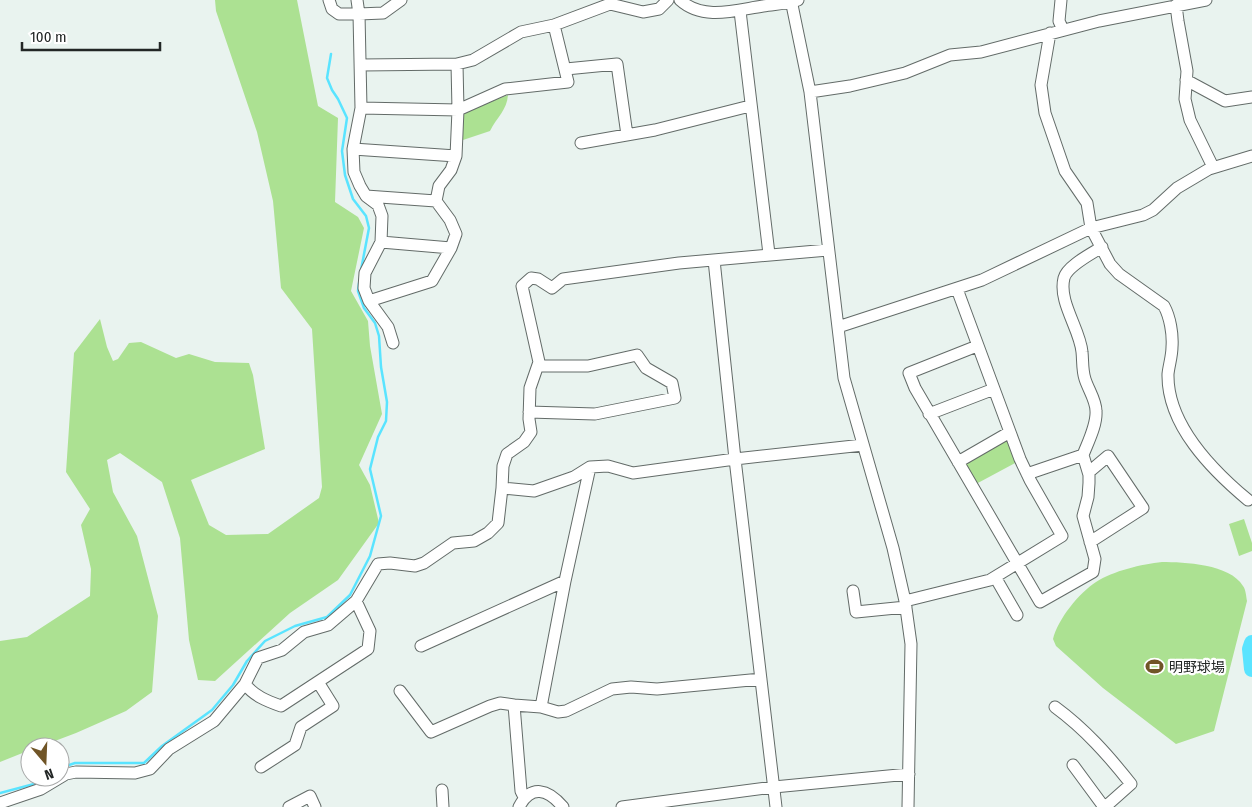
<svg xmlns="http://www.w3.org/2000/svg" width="1252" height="807" font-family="'Fira Sans Condensed','Noto Sans JP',sans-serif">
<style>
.green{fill:#ace192}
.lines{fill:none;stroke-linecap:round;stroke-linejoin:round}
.stream{stroke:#5ae4ff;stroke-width:2.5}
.river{stroke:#5ae4ff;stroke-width:16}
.minor-casing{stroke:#636b68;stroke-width:13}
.minor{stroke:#fff;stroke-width:11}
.labels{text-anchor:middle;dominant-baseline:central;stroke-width:4.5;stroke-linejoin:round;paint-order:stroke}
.poi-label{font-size:14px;fill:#222625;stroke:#fff;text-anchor:start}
</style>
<rect width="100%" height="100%" fill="#e9f3ef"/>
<path class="green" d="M215 0H297L318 106 338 118 335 202 358 217 364 228 351 291 368 321 370 346 382 414 359 465 370 485 379 523 338 580 290 613 215 681 198 680 189 640 180 538 162 482 120 453 107 460 113 492 137 536 158 616 152 692 126 711 76 733 39 747H30V750L0 762V641L27 637 90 596 91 569 81 525 90 509 66 472 74 353 100 319 107 347 113 361 118 359 129 343 141 342 176 358 189 354 215 362 249 363 253 375 265 449 191 480 209 525 226 535 268 534 319 498 322 487 312 329 281 288 273 201 257 132 216 11Z
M508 95C507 110 497 117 490 131L463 140 462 117 467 111Z
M1009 439 1017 462 976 484 964 464Z
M1244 519 1252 543V551L1239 556 1229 524Z
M1162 562C1184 562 1230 564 1243 586 1246 590 1246 596 1247 601L1214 731 1176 744 1103 688 1056 646 1053 639C1058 619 1079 593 1096 582 1113 571 1142 564 1162 562Z"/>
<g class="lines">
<path class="stream" d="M331 54 327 78 332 90 338 99 347 118 342 151 345 175 353 199 366 216 369 228 361 270
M60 768 75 763H144L162 746 212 710 233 685 247 661 265 641 295 626 327 617 350 595 370 556 381 516 370 469 378 437 386 421 387 402 381 367 379 336 375 323 364 308 358 291 359 283
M0 793 34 784 45 777"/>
<path class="river" d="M1252 643 1250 649 1252 669"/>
<defs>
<path id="minor" d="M329 0 332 9 339 14H359L383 13 401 0
M357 0 359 14 361 108 353 149 354 172 360 186 366 196 378 205 382 216 381 242 365 273 364 288 369 301
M680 0C703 21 736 10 763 6 775 4 787 4 798 0
M791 0 810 92 844 378 893 548 905 601 911 644 908 807
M1061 0 1059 21 1063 30
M1176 5 1178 21 1187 71 1185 99 1190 120 1213 167
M740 11 769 254
M1050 33 1041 85 1045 113 1065 171 1087 203 1091 228 1110 264 1119 274 1164 306C1170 317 1173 334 1172 347 1172 356 1169 365 1168 374 1167 425 1212 470 1248 500
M361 65 457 64 473 60 521 32 554 25 610 4 643 12 659 9 668 0
M566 69 617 64 627 135
M1186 80 1225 101 1252 97
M810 92 850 86 905 73 950 55 981 52 1099 21 1206 0
M361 108 458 110 505 89 568 82 554 25
M581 143 655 130 750 106
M353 149 456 156
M366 196 436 201
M381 242 451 248
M714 260 735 459 776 807
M838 327 982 280 1091 228 1143 215 1153 210 1177 188 1209 169 1252 156
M393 343 388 327 369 301 432 281 451 248 456 234 450 220 436 201 439 186 451 170 456 156 458 110 457 64
M977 346 909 373 915 388 1040 602 1093 572 1095 559 1083 516 1088 497 1089 483V475L1083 455
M529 412 595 414 675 398 672 383 646 368 637 355 588 366H538
M929 414 994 389
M958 462 1010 432
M1089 472 1108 456 1143 508 1090 542
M1027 474 1083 455C1088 442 1097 425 1096 411 1096 400 1088 389 1085 379 1082 370 1083 361 1082 352 1080 329 1058 302 1064 278 1067 266 1091 254 1102 247
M502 488 534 491 574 477 590 467 608 466 633 473 735 459 863 445
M998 582 1017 615
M853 591 856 612 906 607
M905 601 990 580 1062 536 1030 480 1020 459 957 289
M421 646 565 581
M245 684C254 696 267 701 281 706L368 649 370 631 356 601
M400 691 431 732 490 706 500 703 514 705
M541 707 565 581 590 467
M1055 707C1085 729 1108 755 1131 784L1105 807
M1073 765 1104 807
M261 767 295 745 301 727 333 706 318 682
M442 790 443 807
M524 797 521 791 514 705 541 707 558 712 566 711 612 689 631 687 657 689 761 679
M0 803 41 789 66 774 76 772 135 773 150 769 169 749 214 721 245 684 258 658 282 650 304 632 328 625 356 601 378 564 390 563 415 566 424 563 453 543 474 541 488 533 498 523 502 488 503 466 507 454 524 442 531 432 529 419 530 388 539 362 522 286 531 278 538 279 552 288 563 279 679 263 828 250
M289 807 310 796 315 807
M519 807C531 784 548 789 563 807
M622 807 774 787 909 774"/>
</defs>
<use href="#minor" class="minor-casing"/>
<use href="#minor" class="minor"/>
</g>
<defs>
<symbol id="stadium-bare" viewBox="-9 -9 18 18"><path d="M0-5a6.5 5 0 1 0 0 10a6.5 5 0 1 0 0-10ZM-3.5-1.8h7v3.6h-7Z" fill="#705527" stroke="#fff" stroke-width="2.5" paint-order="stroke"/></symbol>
</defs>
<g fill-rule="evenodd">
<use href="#stadium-bare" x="1142" y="654" width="25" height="25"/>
</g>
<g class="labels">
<g class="poi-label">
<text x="1169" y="667">明野球場</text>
</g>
</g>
<g transform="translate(45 762) rotate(161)"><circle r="24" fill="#ffffff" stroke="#a7a8a8"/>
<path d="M0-4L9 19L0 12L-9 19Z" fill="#705527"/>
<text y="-8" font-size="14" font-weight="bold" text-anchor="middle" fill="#222625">N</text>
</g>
<path d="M22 42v8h138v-8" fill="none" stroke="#222625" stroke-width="2.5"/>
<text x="30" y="42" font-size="15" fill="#222625" stroke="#ffffff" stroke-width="4" paint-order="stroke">100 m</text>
</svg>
